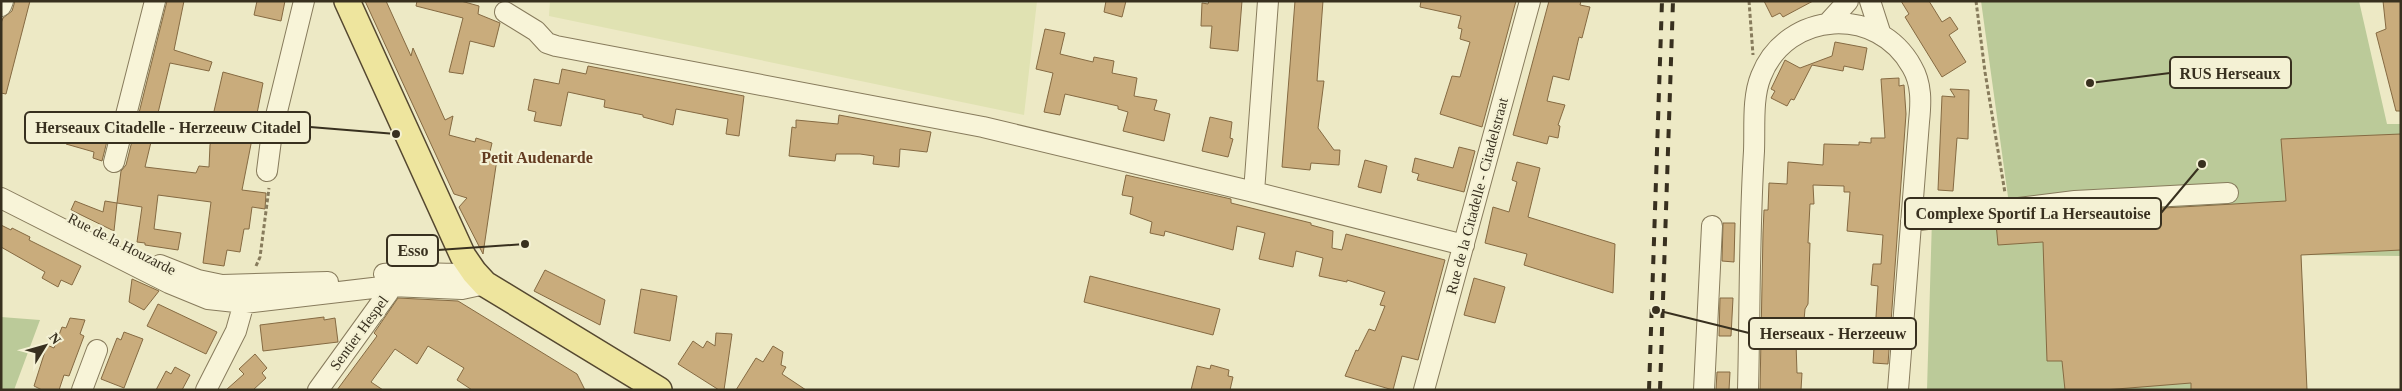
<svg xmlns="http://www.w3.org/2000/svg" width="2402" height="391" font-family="Georgia,serif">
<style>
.farmland{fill:#e0e2b2}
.green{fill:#bbca99}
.building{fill:#c9ac7c;stroke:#856a42}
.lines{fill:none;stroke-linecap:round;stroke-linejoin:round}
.minor-casing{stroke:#877b5c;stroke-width:22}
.major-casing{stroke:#554830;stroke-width:28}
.path{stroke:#877b5c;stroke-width:3;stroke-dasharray:4 2.5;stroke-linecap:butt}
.minor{stroke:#f8f4d8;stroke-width:20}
.major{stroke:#eee59e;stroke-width:25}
.rail{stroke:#38301f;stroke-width:4;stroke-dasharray:9 9;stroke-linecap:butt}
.labels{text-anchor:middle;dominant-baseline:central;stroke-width:4.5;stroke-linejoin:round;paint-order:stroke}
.street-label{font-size:15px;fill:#38301f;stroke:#f4f1d4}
.neighbourhood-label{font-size:16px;font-weight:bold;fill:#633b20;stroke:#f4f1d4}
.leader{fill:none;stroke:#38301f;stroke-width:2}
.callout-dot{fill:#38301f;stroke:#f4f1d4;stroke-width:2}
.callout{fill:#f4f1d4;stroke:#38301f;stroke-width:2}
.callout-label{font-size:16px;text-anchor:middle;font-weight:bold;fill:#38301f}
</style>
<rect width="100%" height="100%" fill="#ede9c5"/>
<path class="farmland" d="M550 1H1037L1024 115 549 16Z"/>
<path class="green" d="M1981 1H2359L2387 124H2401V256L2301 255 2307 390H1927L1932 219 2009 204Z
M1 317 40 320 14 390H1Z"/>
<path class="building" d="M15 1H30L6 94 1 93V23L3 18 12 11Z
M167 1H184L174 50 212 62 209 71 170 63 145 167 196 173 199 166 209 167 210 145 213 134 209 133 223 72 263 83 242 190 266 193 265 209 252 207 249 229H244L240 252 227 250 224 266 203 263 211 202 158 195 154 229 181 233 178 250 145 245V243L137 242 142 207 117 203 114 231 71 210 75 201 103 212 105 201 117 203 121 171 126 165Z
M257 1H285L281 21 254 15Z
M365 1H386L411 56 413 48 445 120 453 116 449 135 475 142 476 138 492 143 489 156 497 159 483 254 459 207 467 198 454 194Z
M417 1H461L479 6 478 14 500 23 494 47 470 41 463 74 449 72 463 18 416 6Z
M1106 1H1126L1122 17 1104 12Z
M1209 1H1242L1238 51 1210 48 1212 26H1201L1202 3 1208 4Z
M1295 1H1323L1317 81H1324L1318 128 1334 150H1340L1339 165 1311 163 1310 170 1282 167Z
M1421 1H1516L1482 127 1440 114 1452 76 1460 77 1470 42 1460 39 1462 29 1458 28 1461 16 1420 7Z
M1549 1H1581L1580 5 1590 7 1582 38 1579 37 1569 80 1553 76 1547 101 1565 105 1558 125 1560 126 1558 138 1549 136 1547 144 1513 135Z
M1764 1H1813L1783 17 1780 13 1772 17Z
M1901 1H1929L1942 22 1950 17 1958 29 1949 35 1966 62 1942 77 1905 17 1909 14Z
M2383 1H2401V111H2396L2376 33 2386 29Z
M1045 29 1065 33 1060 54 1093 62 1094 57 1114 61 1112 73 1137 78 1134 96 1157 100 1154 110 1170 114 1164 141 1123 131 1128 112 1118 109V106L1065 94 1060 115 1044 112 1053 73 1036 69Z
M1835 42 1867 48 1863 70 1844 66 1843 71 1812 65 1794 100 1791 99 1787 106 1771 98 1775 91 1771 89 1785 60 1800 68 1832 56Z
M588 66 744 96 739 136 726 134 728 119 676 109 673 125 643 117V115L604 107 605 100 568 92 561 126 534 121 536 112 528 110 534 79 559 84 562 69 586 74Z
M1899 78V86L1904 85 1906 114 1888 364 1873 363 1878 286 1871 285 1873 264H1881L1883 235 1847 231 1850 192H1844V186L1813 185 1814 204H1810L1808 243H1810L1808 304 1805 309 1802 343H1796L1797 373H1802L1801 390H1760L1763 233 1764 210H1768L1769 183 1787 184 1788 162 1823 165 1824 144 1859 145V142L1871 143V138H1885L1881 79Z
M1950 89 1969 90 1968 139 1957 138 1953 191 1938 190 1942 96 1955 97Z
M839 115 931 132 927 152 900 149 899 167 873 164 874 156 860 154H836L835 161 789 156 792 127 796 128V120L838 124Z
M1210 117 1232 122 1230 138 1233 139 1228 157 1202 151Z
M71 123 108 137 102 161 93 158 94 152 66 144Z
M2401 134V250L2301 255 2307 390H2191V383L2104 390H2065L2062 361H2047L2043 242 1998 245 1996 223 2076 213 2286 201 2281 139Z
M1459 147 1475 151 1464 192 1417 180 1419 174 1412 172 1415 158 1453 168Z
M1365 160 1387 166 1381 193 1358 187Z
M1517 162 1540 168 1528 217 1615 244 1613 293 1524 265 1527 254 1485 243 1493 207 1509 212 1517 182 1512 180Z
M1126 175 1231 199V203L1311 223V225L1333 231 1332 248 1342 250 1346 234 1445 260 1418 360 1402 356 1393 390 1345 376 1356 350 1358 351 1369 329 1375 331 1385 306 1380 305 1385 292 1347 280V282L1319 276 1323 258 1296 251 1293 267 1259 259 1265 233 1237 226 1233 250 1165 231 1164 236 1150 233 1152 222 1130 214 1133 197 1122 195Z
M1723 223H1735L1734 262 1722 261Z
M1 225 11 230 12 228 30 237 29 240 81 266 72 285 61 280 58 287 42 278 45 272 1 247Z
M545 270 605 300 600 325 534 291Z
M1090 276 1220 309 1213 335 1084 302Z
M1474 278 1505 287 1495 323 1464 315Z
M132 279 159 291 144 310 129 302Z
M641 289 677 296 670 341 634 333Z
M398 298 458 301 577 374 585 390H472L457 380 464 368 428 346 417 364 395 349 371 382 383 390H337L377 336 374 333Z
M1720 298H1733L1731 336H1719Z
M158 304 217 332 206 354 147 326Z
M324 317V320L335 318 338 342 263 351 260 325Z
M70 318 85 320 80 334 84 336 69 376 64 375 59 390H42L34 386 47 345 54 348 62 327 66 328Z
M124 332 143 339 124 388 101 379 117 338 121 340Z
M716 333 732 334 724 390H719L678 364 693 341 703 348 707 341 715 346Z
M773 346 783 352 781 365 786 367 782 374 806 390H736L756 358 763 362Z
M255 354 267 368 262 373 266 378 253 390H226L244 374 239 369Z
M1211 365 1229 370 1228 376 1233 377 1230 390H1191L1197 366 1210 369Z
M175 367 190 375 182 390H156L166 371 171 374Z
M1717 372H1730L1729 390H1716Z"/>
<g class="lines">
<defs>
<path id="minor" d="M1870 1 1881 35
M1 6 3 1
M505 12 536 31 547 43 556 46 983 127 1254 192 1464 245
M1829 22 1848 1
M114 162 155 1
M267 171 272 132 304 1
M1254 192 1268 1
M1 198 169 283 208 299 245 303 390 286 462 289 485 284
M1911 221 2075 201 2228 193
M160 265 198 280 222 285 328 282
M384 274C414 270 444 277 474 272
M82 390 97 350
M206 390 236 331 247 292
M318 390 388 293 391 278
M1424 390 1530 1
M1704 390 1712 226
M1748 390C1750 310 1749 230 1754 151 1755 127 1752 98 1761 76 1787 10 1878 5 1912 67 1922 84 1921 103 1919 122L1898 390"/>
<path id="major" d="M347 1 463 256 474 272 485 284 659 390"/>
</defs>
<use href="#minor" class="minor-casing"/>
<use href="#major" class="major-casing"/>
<path class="path" d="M1749 1 1753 55
M1976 1 1985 72 2005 193
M256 266 260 257 269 188"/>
<use href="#minor" class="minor"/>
<use href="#major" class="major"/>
<path class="rail" d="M1649 390 1662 1
M1660 390 1673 1"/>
</g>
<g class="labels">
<g class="street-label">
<text transform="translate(1477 196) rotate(-75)">Rue de la Citadelle - Citadelstraat</text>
<text transform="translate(122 244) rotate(27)">Rue de la Houzarde</text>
<text transform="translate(359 333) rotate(-54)">Sentier Hespel</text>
</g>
<g class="neighbourhood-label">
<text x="537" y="157">Petit Audenarde</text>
</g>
</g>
<path class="leader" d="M2090 83L2170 73M396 134L310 127M2202 164L2161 213M525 244L438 250M1656 310L1749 333"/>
<g class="callout-dot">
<circle cx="2090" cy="83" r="5"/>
<circle cx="396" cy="134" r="5"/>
<circle cx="2202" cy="164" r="5"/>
<circle cx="525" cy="244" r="5"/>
<circle cx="1656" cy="310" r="5"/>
</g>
<g class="callout">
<rect x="2170" y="57" width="121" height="31" rx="5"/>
<rect x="25" y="112" width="285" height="31" rx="5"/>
<rect x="1905" y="198" width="256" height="31" rx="5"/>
<rect x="387" y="235" width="51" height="31" rx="5"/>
<rect x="1749" y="318" width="167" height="31" rx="5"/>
</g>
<g class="callout-label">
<text x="2230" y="79">RUS Herseaux</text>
<text x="168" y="133">Herseaux Citadelle - Herzeeuw Citadel</text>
<text x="2033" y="219">Complexe Sportif La Herseautoise</text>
<text x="413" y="256">Esso</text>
<text x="1833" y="339">Herseaux - Herzeeuw</text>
</g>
<rect width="2402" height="391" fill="none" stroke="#38301f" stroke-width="5"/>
<g transform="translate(45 346) rotate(53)" stroke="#f4f1d4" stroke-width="4" paint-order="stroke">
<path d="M0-4L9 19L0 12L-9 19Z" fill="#38301f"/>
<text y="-8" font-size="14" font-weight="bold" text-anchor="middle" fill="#38301f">N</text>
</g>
</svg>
